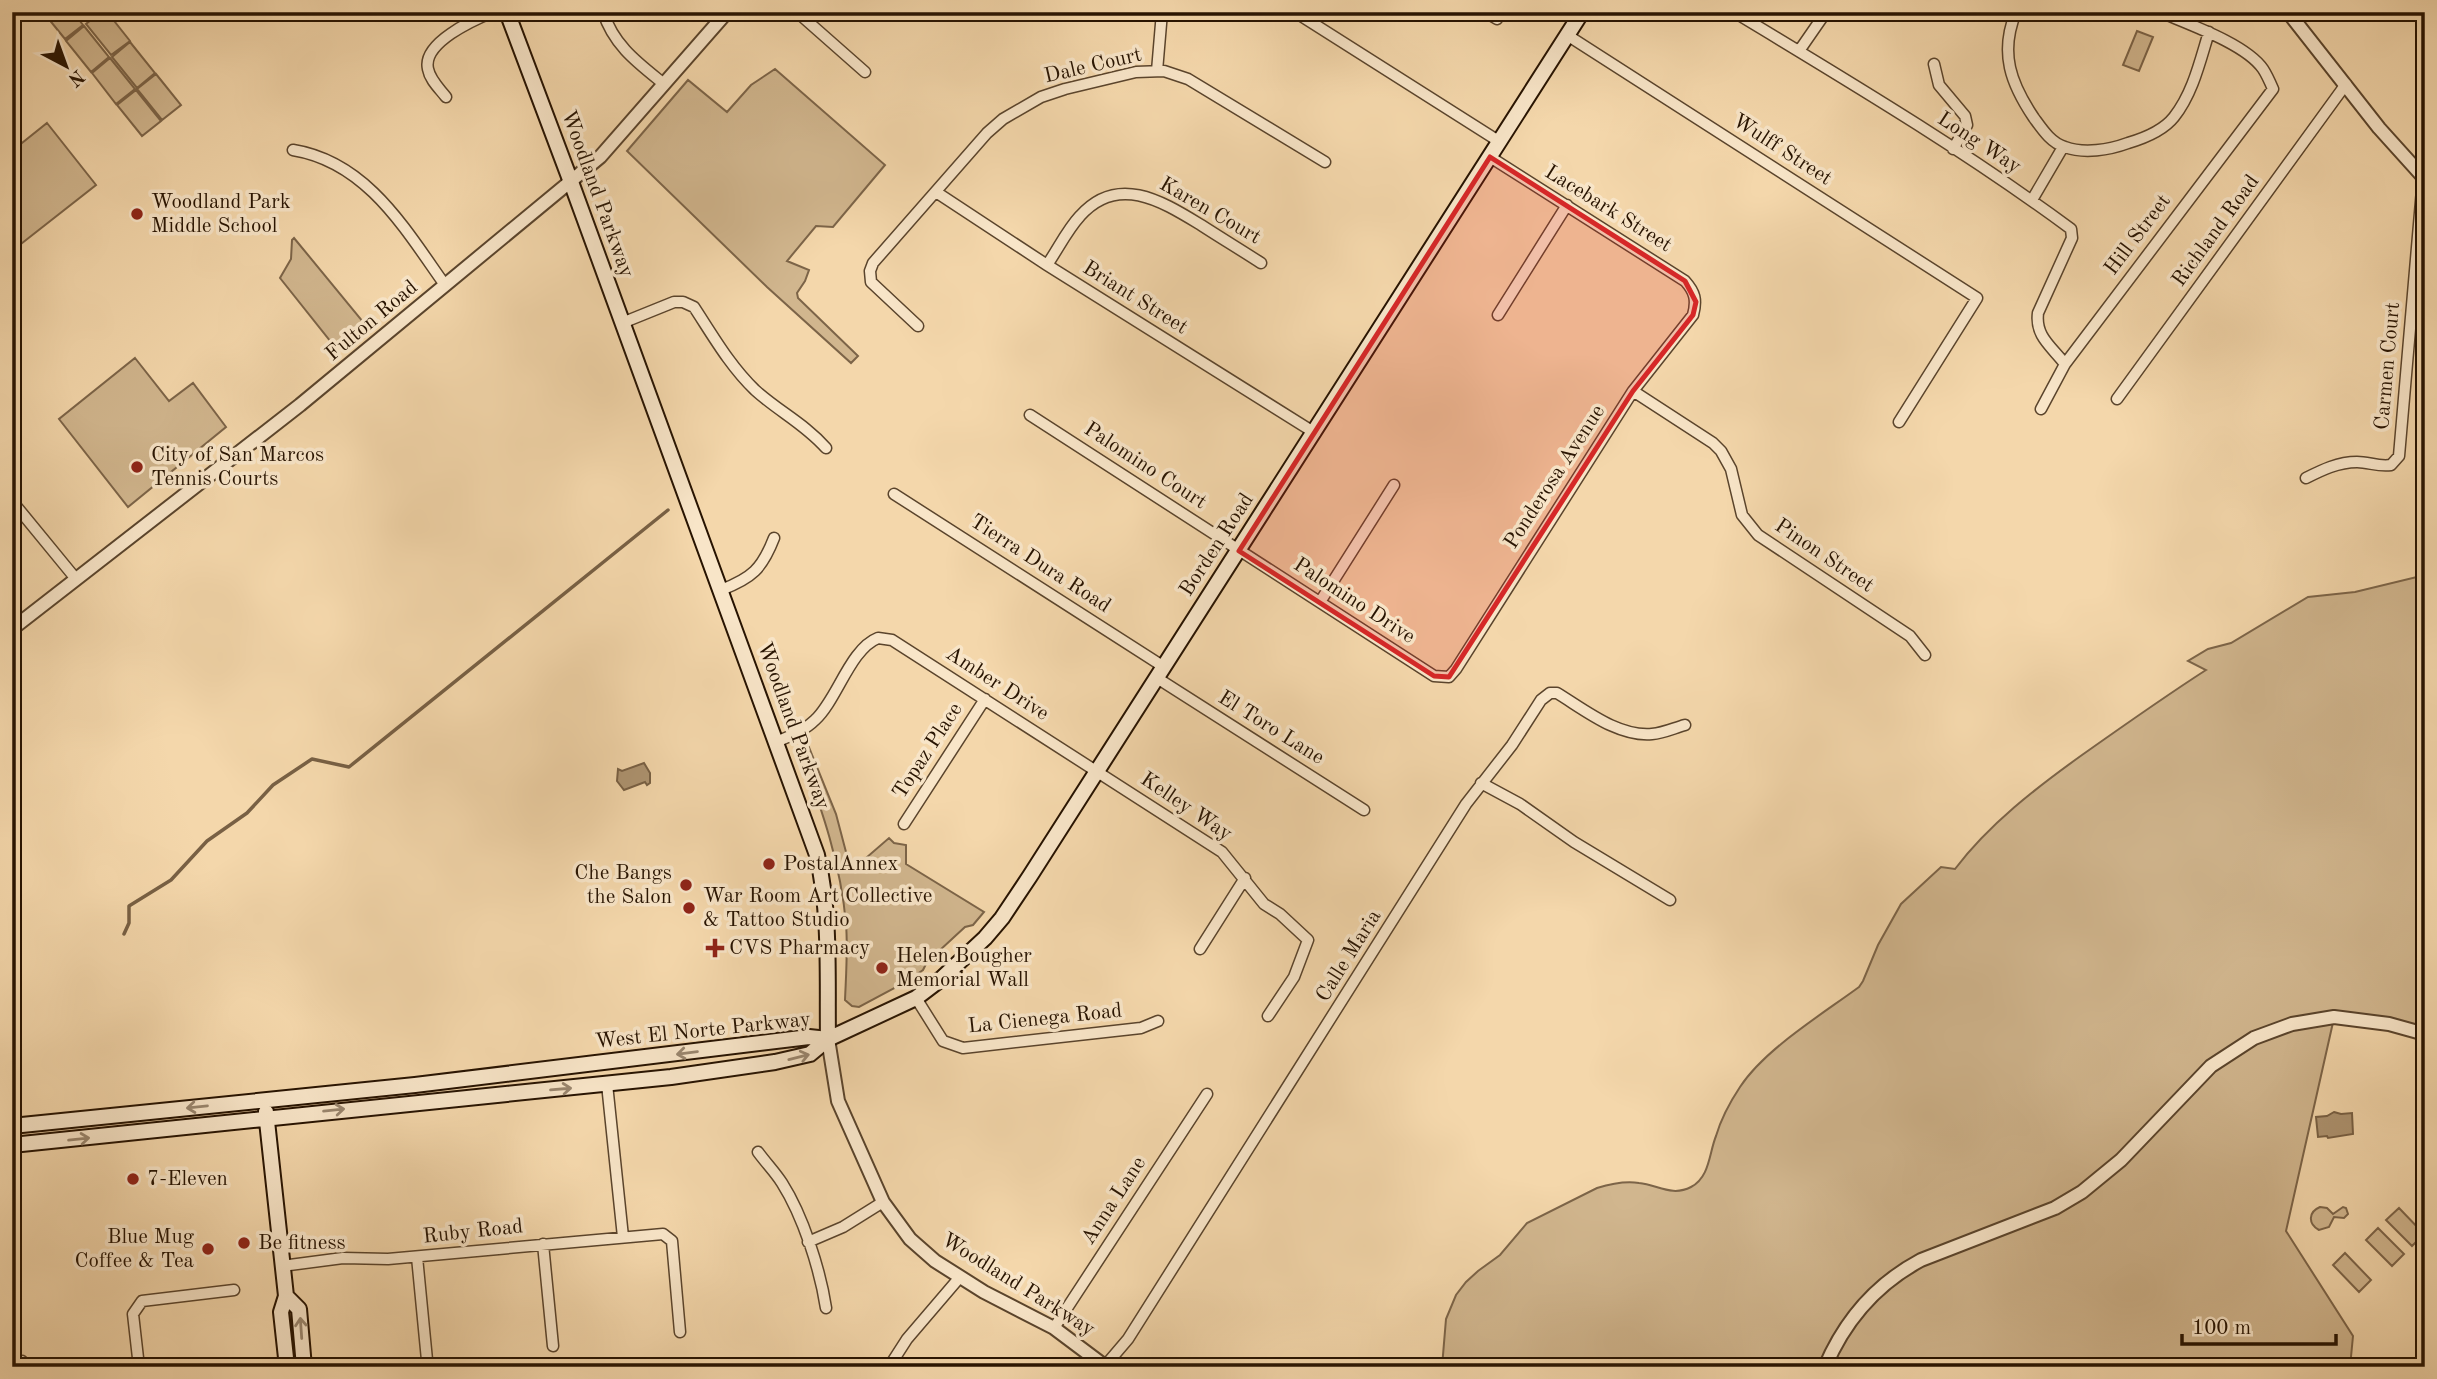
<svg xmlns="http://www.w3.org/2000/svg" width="2437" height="1379" font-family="'Old Standard TT',serif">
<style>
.green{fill:#d1b68e;stroke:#7c6448;stroke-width:2}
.water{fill:#ae9471;stroke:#786044;stroke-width:2}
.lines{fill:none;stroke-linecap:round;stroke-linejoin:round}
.stream{stroke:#786044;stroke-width:3.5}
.minor-casing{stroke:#5a442c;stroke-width:13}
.tertiary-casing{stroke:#5a442c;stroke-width:16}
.secondary-casing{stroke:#271301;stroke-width:18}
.minor{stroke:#f8e5c8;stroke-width:10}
.tertiary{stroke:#f8e5c8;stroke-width:12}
.secondary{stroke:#f8e5c8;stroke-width:14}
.oneway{stroke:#9a866e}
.marked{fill:#d62828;fill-opacity:0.2;stroke:#d62828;stroke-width:5;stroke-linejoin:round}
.poi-dot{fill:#8f2418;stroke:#f8e5c8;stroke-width:2.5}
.labels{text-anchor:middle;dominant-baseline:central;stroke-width:7;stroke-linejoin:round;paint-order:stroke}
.street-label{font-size:21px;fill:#271301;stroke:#f8e5c8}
.poi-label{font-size:21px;fill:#271301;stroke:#f8e5c8;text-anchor:start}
</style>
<rect width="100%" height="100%" fill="#f4d7ab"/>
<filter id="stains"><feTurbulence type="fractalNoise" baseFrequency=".00286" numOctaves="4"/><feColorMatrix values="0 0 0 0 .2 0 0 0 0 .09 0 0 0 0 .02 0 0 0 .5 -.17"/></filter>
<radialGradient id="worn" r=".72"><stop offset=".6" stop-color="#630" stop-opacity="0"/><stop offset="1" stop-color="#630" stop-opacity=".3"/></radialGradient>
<path class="green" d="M43 12H73L83 25 65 39Z
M101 12H107L130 41 111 55 86 24Z
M84 26 109 57 91 72 66 41Z
M2137 31 2153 37 2139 71 2123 65Z
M130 42 155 73 137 88 112 57Z
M110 58 135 89 116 104 92 73Z
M775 69 885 165 833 227 816 226 787 261 809 270 805 281 797 293 798 298 858 356 851 363 767 287 627 151 688 80 727 112 751 85Z
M156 74 181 105 162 120 137 89Z
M136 90 161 121 142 136 117 105Z
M47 123 96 185 12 251V151Z
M294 238 364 323 335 347 280 278 291 259 292 240Z
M135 358 169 401 193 383 226 427 128 507 59 419Z
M2425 575V1034L2334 1018 2286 1231 2353 1336 2350 1367H1442L1446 1319 1456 1295 1466 1282 1478 1271 1500 1255 1527 1223 1597 1188C1610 1184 1625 1181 1639 1183 1658 1185 1672 1197 1691 1187 1710 1177 1709 1153 1716 1136 1721 1119 1730 1102 1740 1087 1765 1049 1821 1015 1859 987L1863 981 1878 945 1901 904 1941 867 1955 869C1989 824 2036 788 2082 755 2123 726 2164 697 2206 670L2188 661 2208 649 2231 643 2308 597 2355 592Z
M806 740 836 814 851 871 889 838 894 843 906 845V864L984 912 973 925 965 927 927 962 923 970 904 983 859 1007 852 1006 845 1000C846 975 848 949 846 924 841 865 822 809 801 754Z
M2320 1207 2327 1208 2333 1214 2343 1207 2346 1208 2348 1214 2344 1218 2334 1217 2329 1227 2319 1230C2308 1224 2308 1212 2320 1207Z
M2399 1208 2424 1234 2412 1246 2386 1220Z
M2378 1228 2404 1254 2392 1266 2366 1240Z
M2345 1253 2371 1280 2359 1292 2333 1265Z"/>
<path class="water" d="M644 763 650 773V783L647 785 645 782 624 790 617 781 618 769 622 771Z
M2334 1112 2341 1114 2352 1113 2353 1134 2328 1138 2327 1136 2318 1137 2316 1117 2327 1116Z"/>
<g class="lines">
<path class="stream" d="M124 934 129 923V906L171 880 207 841 247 813 273 785 312 759 349 767 668 510"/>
<defs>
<path id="minor" d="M603 12C614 46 638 63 664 84
M797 12 865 72
M1295 12 1500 142
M1485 12 1497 19 1501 12
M1734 12C1848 81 1964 150 2071 229L2072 238 2038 313C2035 336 2051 346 2065 364
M2016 12C1999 53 2011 84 2034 118 2042 129 2051 143 2065 147 2084 154 2109 150 2128 143 2145 138 2163 131 2174 117 2193 93 2200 61 2209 32
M1567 35 1977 298 1899 422
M1799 51 1826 12
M1934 64 1939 85 1965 116 1967 125 1953 149
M1157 71 1162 12
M446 97C439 88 430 80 428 69 422 43 473 20 493 12
M293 150C367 162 405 229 445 285
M936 192 1047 265 1315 433
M2032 200 2063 147
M1047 265C1058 249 1067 230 1080 216 1118 173 1163 202 1201 225 1221 238 1241 250 1261 263
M1498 315 1567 205
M622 323 674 302H683L694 307C713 336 730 366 755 390 778 411 805 424 826 448
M918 326 871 282 870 271 873 263 987 133 1003 119 1041 97 1065 89 1136 72 1164 71 1188 79 1325 162
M1633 391 1713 443 1721 451 1731 469 1742 515 1758 535 1910 636 1925 655
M2117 399 2346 84
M2041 409 2065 364 2273 89C2270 82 2267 75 2263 69 2246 44 2188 24 2160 12
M1030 415 1434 676 1449 677 1456 669 1633 391 1693 315C1697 300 1695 292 1685 281L1490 157
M2306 478C2322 470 2338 462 2357 462 2369 462 2378 467 2391 465L2399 456 2423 178
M894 494 1164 667
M12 501 76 579
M721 590C752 578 762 569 774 538
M1320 602 1394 485
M1157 678 1364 810
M776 742C790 736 804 731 815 720 837 700 850 649 878 638L892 640 1222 852 1264 904 1280 914 1308 940 1294 977 1268 1016
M1481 783 1520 804 1574 842 1670 900
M904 824 985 699
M1200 949 1245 878
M916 998 943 1041 963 1048 1141 1028 1158 1021
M607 1084 623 1237
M758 1152C766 1163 775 1172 782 1183 803 1216 820 1269 826 1308
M808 1242 843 1227 883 1202
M543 1244 553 1346
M417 1257 427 1360
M282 1266 343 1258 388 1259 663 1234 672 1241 680 1332
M1054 1328 1207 1094
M1105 1366 1128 1339 1466 804 1512 745 1541 700 1550 693H1557C1585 710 1618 737 1652 734 1664 733 1674 728 1685 725
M20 1367 22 1361
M139 1367 133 1314 142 1301 234 1290
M889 1367 907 1339 960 1277"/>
<path id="tertiary" d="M2288 12 2379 128 2425 179
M12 629 300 405 600 157 727 12
M828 1039 838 1101 883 1202 910 1239 935 1261 984 1292 1054 1328 1106 1367
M1825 1367C1845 1320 1876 1284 1921 1260L2055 1208 2082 1192 2121 1160 2211 1066 2254 1038 2292 1024 2334 1017 2389 1024 2425 1034"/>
<path id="secondary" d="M507 12 571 182 817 855C831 915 827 978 828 1039
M266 1112 286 1296 281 1312 287 1367
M12 1126 415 1085 809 1037 828 1039
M12 1145 671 1077 775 1062 810 1054 828 1039 916 998 941 979 985 938 1002 918 1030 876 1582 12
M286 1296 299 1309 304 1367"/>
</defs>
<use href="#minor" class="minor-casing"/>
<use href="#tertiary" class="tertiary-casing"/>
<use href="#secondary" class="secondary-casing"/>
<use href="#minor" class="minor"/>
<use href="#tertiary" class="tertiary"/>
<use href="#secondary" class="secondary"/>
</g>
<defs><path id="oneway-shaft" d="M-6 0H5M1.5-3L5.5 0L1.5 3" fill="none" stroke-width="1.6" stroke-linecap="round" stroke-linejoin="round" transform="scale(1.75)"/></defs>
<g class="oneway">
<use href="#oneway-shaft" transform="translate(687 1053) rotate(173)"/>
<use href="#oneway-shaft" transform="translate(799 1057) rotate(-14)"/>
<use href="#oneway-shaft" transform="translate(561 1089) rotate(-5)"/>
<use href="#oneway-shaft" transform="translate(197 1107) rotate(174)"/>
<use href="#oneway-shaft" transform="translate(334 1110) rotate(-6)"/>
<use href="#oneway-shaft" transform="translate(79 1139) rotate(-6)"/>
<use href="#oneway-shaft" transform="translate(301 1328) rotate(-94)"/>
</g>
<path class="marked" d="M1490 157 1685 281 1696 302 1693 315 1633 391 1449 677 1434 676 1239 551Z"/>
<g class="poi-dot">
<circle cx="137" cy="214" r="7"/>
<circle cx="137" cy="467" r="7"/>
<circle cx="769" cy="864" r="7"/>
<circle cx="686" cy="885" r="7"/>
<circle cx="689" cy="908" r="7"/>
<path d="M711.5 937.5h7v7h7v7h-7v7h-7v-7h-7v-7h7z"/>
<circle cx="882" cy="968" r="7"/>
<circle cx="133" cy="1179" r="7"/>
<circle cx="244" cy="1243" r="7"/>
<circle cx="208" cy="1249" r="7"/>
</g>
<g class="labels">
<g class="street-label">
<text transform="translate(1093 66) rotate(-13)">Dale Court</text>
<text transform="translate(1979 143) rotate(33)">Long Way</text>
<text transform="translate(1782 150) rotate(33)">Wulff Street</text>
<text transform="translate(597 194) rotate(70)">Woodland Parkway</text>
<text transform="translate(1608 209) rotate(32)">Lacebark Street</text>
<text transform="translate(1210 211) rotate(30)">Karen Court</text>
<text transform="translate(2216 231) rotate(-54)">Richland Road</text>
<text transform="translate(2138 235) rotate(-53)">Hill Street</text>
<text transform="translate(1135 298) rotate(32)">Briant Street</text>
<text transform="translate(372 321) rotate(-40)">Fulton Road</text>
<text transform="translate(2388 366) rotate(-85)">Carmen Court</text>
<text transform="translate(1145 466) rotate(33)">Palomino Court</text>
<text transform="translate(1555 477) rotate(-57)">Ponderosa Avenue</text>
<text transform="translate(1217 545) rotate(-57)">Borden Road</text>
<text transform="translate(1824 556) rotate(34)">Pinon Street</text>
<text transform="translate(1040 564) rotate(33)">Tierra Dura Road</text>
<text transform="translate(1354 601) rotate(33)">Palomino Drive</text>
<text transform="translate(997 684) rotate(33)">Amber Drive</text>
<text transform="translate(793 726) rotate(70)">Woodland Parkway</text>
<text transform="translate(1271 728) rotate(32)">El Toro Lane</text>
<text transform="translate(928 751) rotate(-57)">Topaz Place</text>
<text transform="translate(1186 807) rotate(34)">Kelley Way</text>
<text transform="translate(1349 956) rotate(-58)">Calle Maria</text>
<text transform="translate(1045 1019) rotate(-6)">La Cienega Road</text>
<text transform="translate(703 1031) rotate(-6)">West El Norte Parkway</text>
<text transform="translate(1114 1201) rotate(-57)">Anna Lane</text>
<text transform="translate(473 1232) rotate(-6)">Ruby Road</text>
<text transform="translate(1018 1285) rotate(32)">Woodland Parkway</text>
</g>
<g class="poi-label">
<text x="151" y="202">Woodland Park<tspan x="151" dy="24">Middle School</tspan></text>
<text x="151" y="455">City of San Marcos<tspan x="151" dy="24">Tennis Courts</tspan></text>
<text x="783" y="864">PostalAnnex</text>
<text x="672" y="873" text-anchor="end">Che Bangs<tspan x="672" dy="24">the Salon</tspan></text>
<text x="703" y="896">War Room Art Collective<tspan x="703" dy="24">&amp; Tattoo Studio</tspan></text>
<text x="729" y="948">CVS Pharmacy</text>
<text x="896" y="956">Helen Bougher<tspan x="896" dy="24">Memorial Wall</tspan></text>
<text x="147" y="1179">7-Eleven</text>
<text x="194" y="1237" text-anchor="end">Blue Mug<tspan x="194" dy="24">Coffee &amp; Tea</tspan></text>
<text x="258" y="1243">Be fitness</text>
</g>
</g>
<rect width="2437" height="1379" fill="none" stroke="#f4d7ab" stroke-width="42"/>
<rect x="14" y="14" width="2409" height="1351" fill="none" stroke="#271301" stroke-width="3.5"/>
<rect x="21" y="21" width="2395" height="1337" fill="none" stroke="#271301" stroke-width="2"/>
<g transform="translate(66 66) rotate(139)" stroke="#f8e5c8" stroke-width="5" paint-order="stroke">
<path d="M0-5L12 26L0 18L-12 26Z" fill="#271301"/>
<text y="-10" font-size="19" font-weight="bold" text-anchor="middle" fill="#271301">N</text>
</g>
<path d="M2182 1334v10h154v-10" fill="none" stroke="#271301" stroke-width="3.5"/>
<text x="2192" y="1334" font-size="21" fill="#271301" stroke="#f8e5c8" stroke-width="5" paint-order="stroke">100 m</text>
<rect width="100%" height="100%" filter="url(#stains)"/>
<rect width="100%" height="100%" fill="url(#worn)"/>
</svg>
